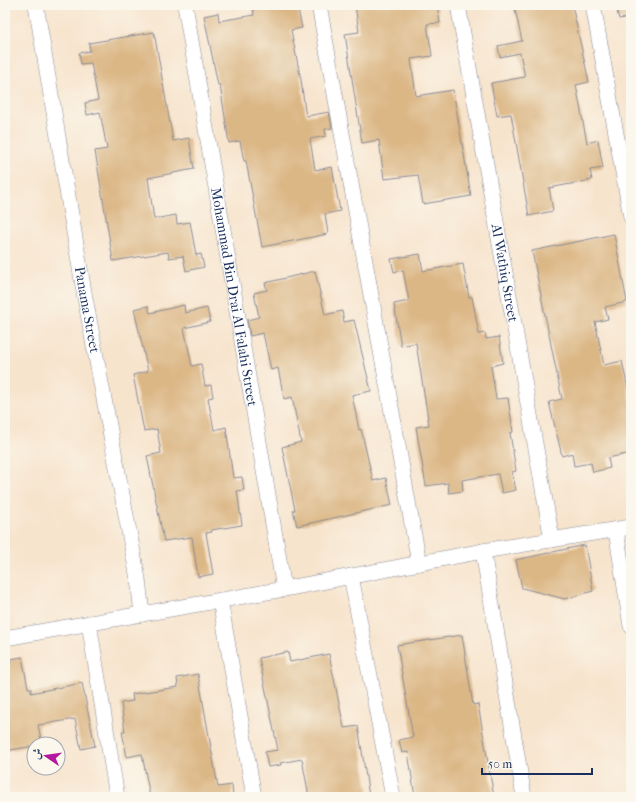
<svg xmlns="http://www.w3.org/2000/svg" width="636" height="802" font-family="'IM FELL French Canon',Amiri,serif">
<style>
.building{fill:#dcb786}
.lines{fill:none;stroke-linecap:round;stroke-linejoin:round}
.minor-casing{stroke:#898a96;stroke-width:16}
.minor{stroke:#fff;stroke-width:15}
.labels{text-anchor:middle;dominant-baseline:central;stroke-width:4;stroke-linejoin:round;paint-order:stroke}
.street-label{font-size:14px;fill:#1b2f5e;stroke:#fbf7ec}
</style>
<rect width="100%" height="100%" fill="#fbf7ec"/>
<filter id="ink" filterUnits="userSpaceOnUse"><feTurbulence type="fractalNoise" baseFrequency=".025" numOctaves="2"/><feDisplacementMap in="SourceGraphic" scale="8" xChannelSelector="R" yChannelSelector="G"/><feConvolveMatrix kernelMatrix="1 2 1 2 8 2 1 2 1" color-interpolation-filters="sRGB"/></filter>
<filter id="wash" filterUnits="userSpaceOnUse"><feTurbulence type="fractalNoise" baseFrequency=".012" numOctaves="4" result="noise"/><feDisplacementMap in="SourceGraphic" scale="16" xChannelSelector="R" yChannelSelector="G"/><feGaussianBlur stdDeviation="0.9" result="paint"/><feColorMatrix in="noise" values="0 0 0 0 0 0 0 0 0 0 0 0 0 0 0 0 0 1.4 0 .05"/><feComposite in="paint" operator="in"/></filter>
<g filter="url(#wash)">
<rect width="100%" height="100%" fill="#f7e4cd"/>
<g id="blocks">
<path class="building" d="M275 5H283L284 8 297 5 302 28 291 30 301 80 305 111 307 116 329 112 332 128 325 129 326 136 310 139 315 170 332 167 340 211 325 214 328 234 262 247 246 161H244L240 141 229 143 220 85H218L204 16 218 13 219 21 254 15 253 9Z
M355 5H437L440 23 427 24 432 56 411 59 416 96 453 90 471 196 423 204 418 175 384 179 379 140 362 143 345 34 359 32Z
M514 5H572L589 82 576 85 587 143 598 140 603 168 590 170 592 180 549 188 553 211 529 216 511 114 497 116 491 83 525 77 520 53 500 57 498 46 522 41Z
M626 5H631V17L619 19 616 7Z
M154 32 173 141 189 138 194 169 148 178 154 219 176 215 177 224 190 222 196 255 201 254 204 267 186 271 183 256 169 258 168 252 113 261 95 151 107 149 100 112 87 115 85 103 98 100 91 63 81 64 79 53 90 51 89 43Z
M614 234 627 302 605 307 608 319 595 322 604 365 622 361 631 403V453L608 458 610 468 593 472 591 463 574 466 572 453 562 456 549 402 562 399 532 251Z
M420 254 423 271 463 264 469 297H472L479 334 485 333 486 339 499 337 503 363 491 366 496 399 508 398 513 432 510 433 516 471 512 472 516 490 502 493 498 474 462 480 463 491 449 493 448 483 426 486 416 427 429 425 416 343 401 346 394 304 409 301 403 270 394 272 391 259Z
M315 271 325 315 342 311 344 322 354 320 371 391 352 395 359 430 361 429 373 481 386 478 392 505 297 526 293 510H295L282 447 301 442 292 397 284 399 278 368 271 370 263 333 250 336 247 320 259 317 254 293 267 290 265 283Z
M184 305 185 313 207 308 210 322 184 328 192 366 201 364 205 386 211 385 213 397 208 398 214 430 226 427 233 478 242 477 244 490 237 491 242 525 211 530 212 532 206 533 213 574 198 577 192 537 164 541 147 456 161 453 157 429 144 431 133 375 148 371 134 309 148 306 150 313Z
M585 545 593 591 565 599 522 588 516 560Z
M462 635 473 705 478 704 494 797H415L408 752 402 753 399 740 413 737 397 645Z
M288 652 290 662 329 654 344 728 358 726 369 796 309 797 302 759 280 763 281 765 268 767 265 752 278 750 259 658Z
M22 657 28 688H31V693L82 683 95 746 81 749 75 719 38 725 42 744H34V746L5 751V664L11 663V659Z
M198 674 218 787 232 785 233 797H150L142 754 127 757 122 732H125L121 703 133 701 132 694 178 687 177 678Z"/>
</g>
</g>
<g filter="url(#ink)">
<use href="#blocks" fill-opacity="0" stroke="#898a96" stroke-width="1"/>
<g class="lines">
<defs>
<g id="minor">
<path id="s1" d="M36 5 85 298 138 579 142 614"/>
<path id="s2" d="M185 5 284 589"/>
<path d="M319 5 419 563"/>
<path id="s3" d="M458 5 552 540"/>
<path d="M593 5 631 217"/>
<path d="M616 530 631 626"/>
<path d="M483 551 524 797"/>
<path d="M351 576 393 797"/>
<path d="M220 600 254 797"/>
<path d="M89 623 117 797"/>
<path d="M5 638 284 589 483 551 631 527"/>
</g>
</defs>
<use href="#minor" class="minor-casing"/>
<use href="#minor" class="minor"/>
</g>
</g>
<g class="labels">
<g class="street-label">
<text stroke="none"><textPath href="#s3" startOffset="272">Al Wathiq Street</textPath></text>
<text stroke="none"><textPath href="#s2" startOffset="296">Mohammad Bin Drai Al Falahi Street</textPath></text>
<text stroke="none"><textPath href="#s1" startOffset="309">Panama Street</textPath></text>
</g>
</g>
<rect width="636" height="802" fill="none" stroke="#fbf7ec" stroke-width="20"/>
<g transform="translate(46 756) rotate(283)"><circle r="19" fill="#fbf7ec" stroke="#a1a7b3"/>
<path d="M0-3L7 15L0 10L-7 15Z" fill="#b5179e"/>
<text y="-6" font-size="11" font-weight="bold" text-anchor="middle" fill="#1b2f5e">ش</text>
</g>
<path d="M482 768v6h110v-6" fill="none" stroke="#1b2f5e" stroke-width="2"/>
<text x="488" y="768" font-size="12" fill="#1b2f5e" stroke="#fbf7ec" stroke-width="3" paint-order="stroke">50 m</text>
</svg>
